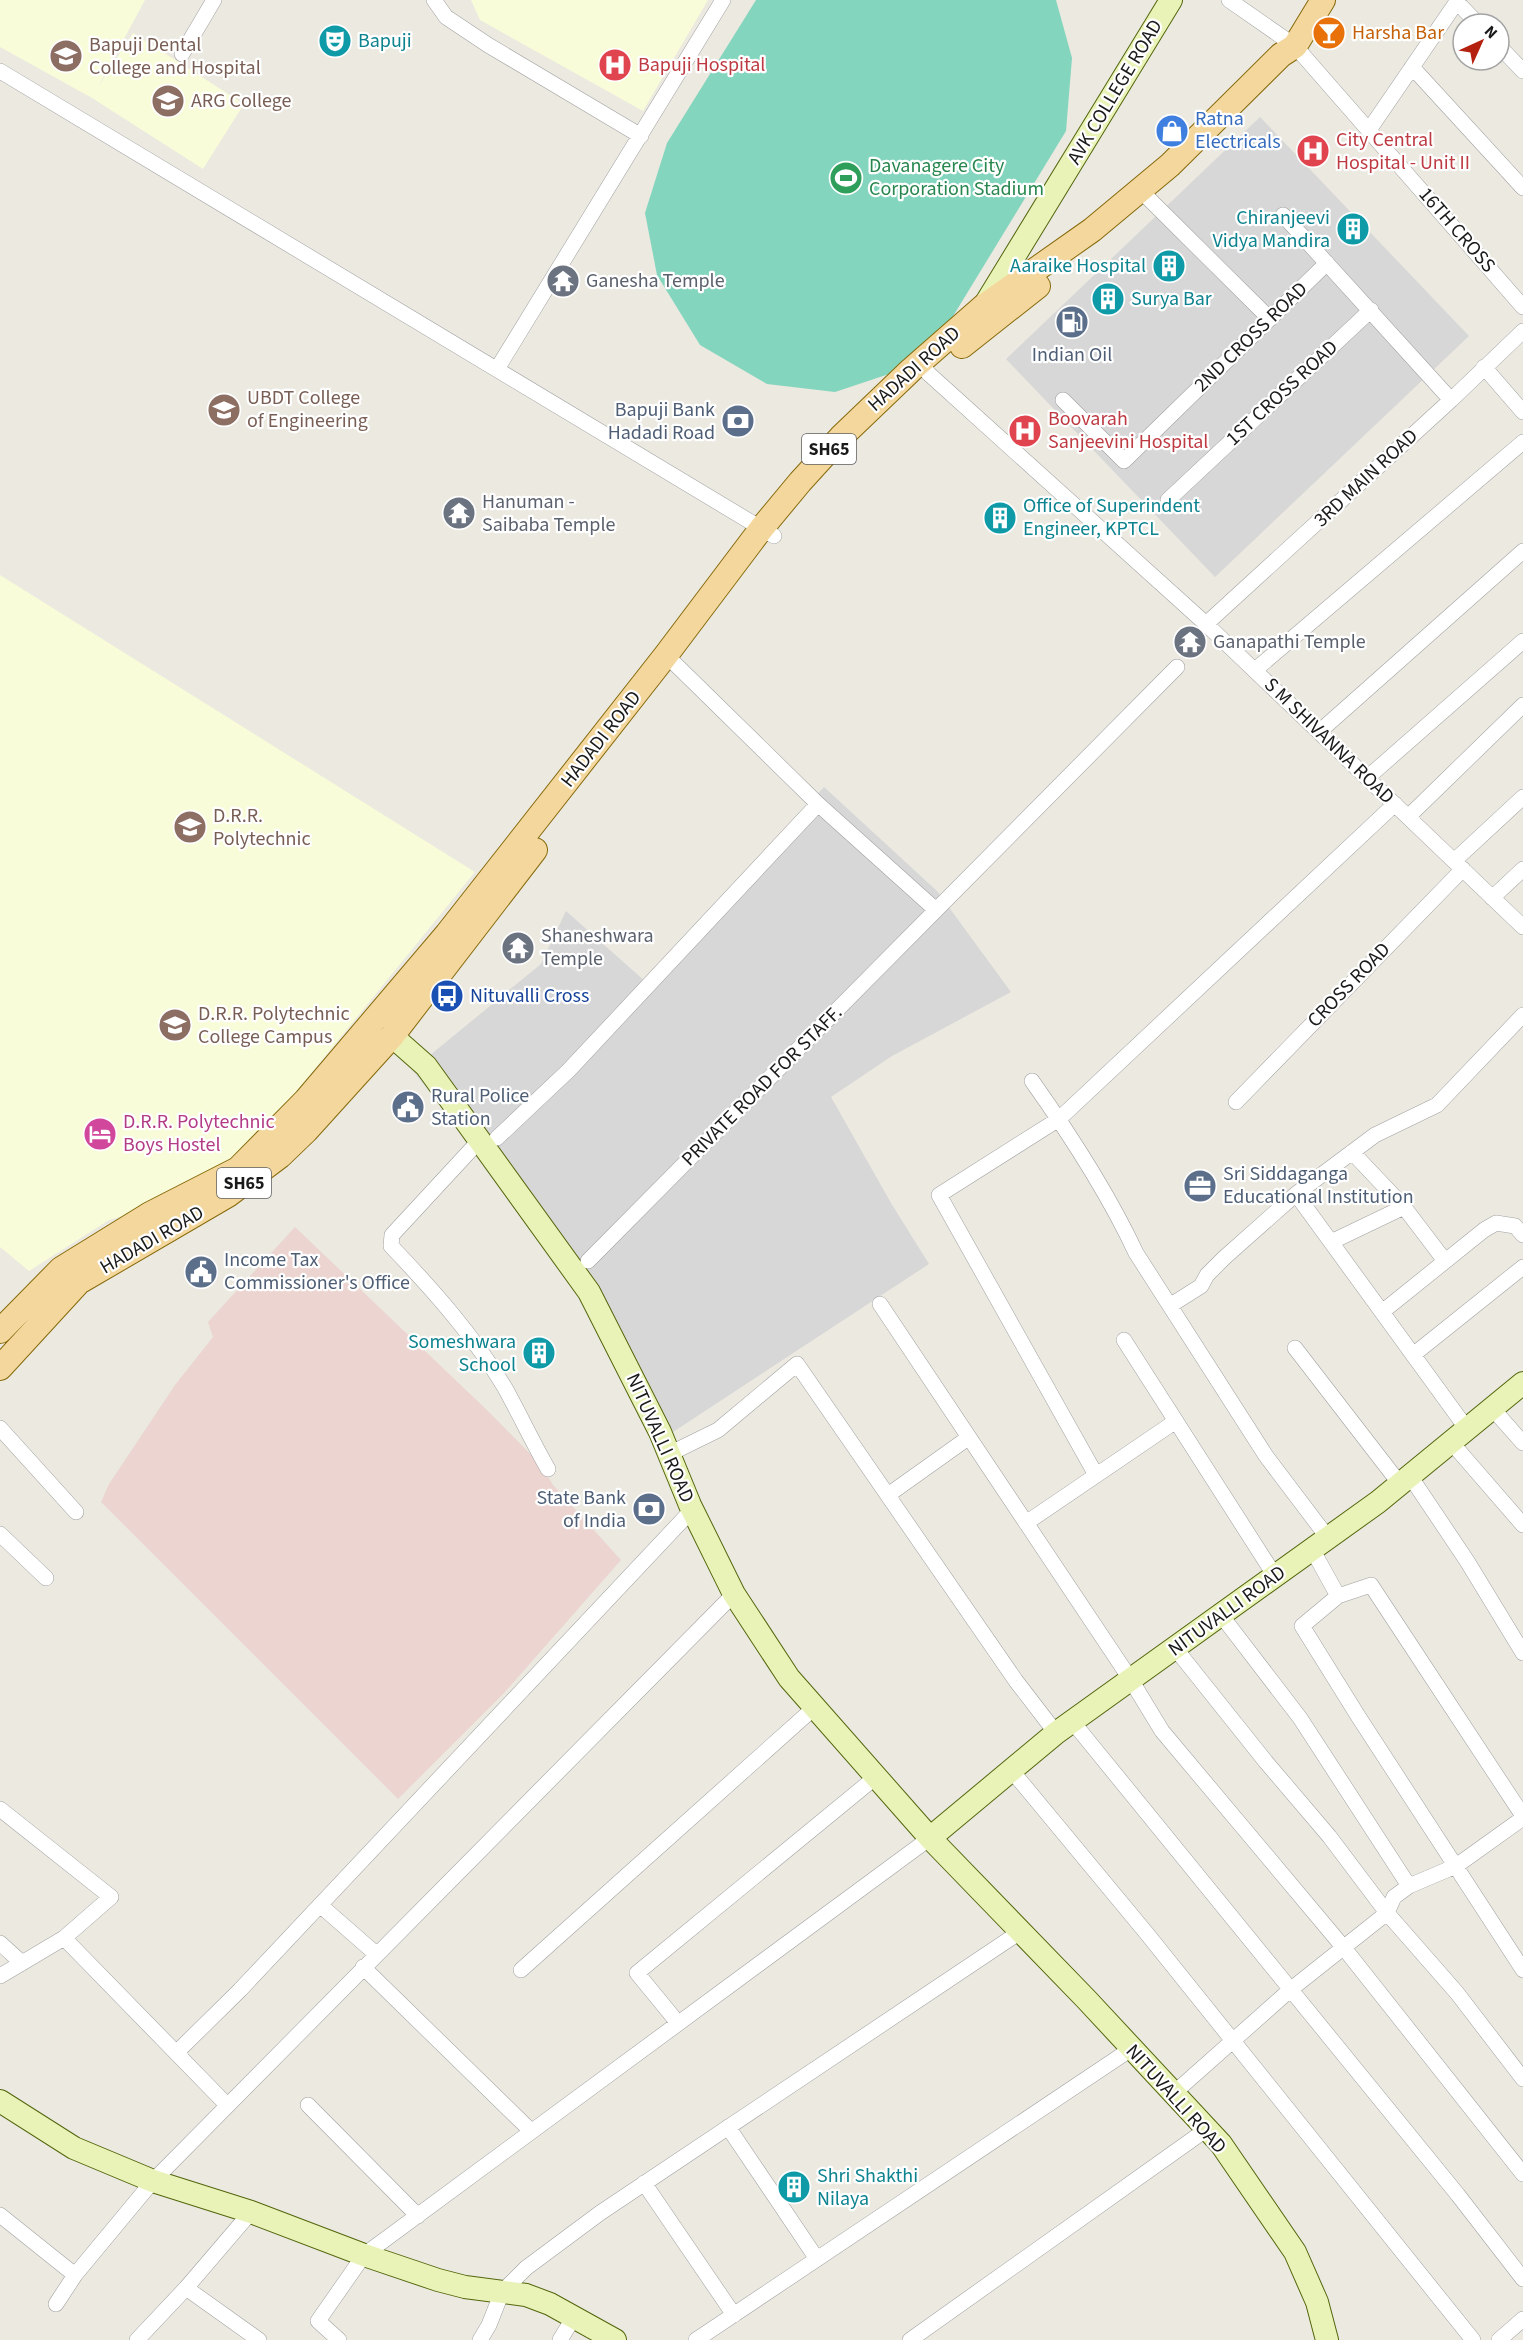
<svg xmlns="http://www.w3.org/2000/svg" width="1523" height="2340" font-family="'Source Sans 3',sans-serif">
<style>
.residential{fill:#d8d7d7}
.commercial{fill:#ecd4d0}
.education{fill:#f8fcd9}
.pitch{fill:#84d5be}
.lines{fill:none;stroke-linecap:round;stroke-linejoin:round}
.street-casing{stroke:#a1a1a1;stroke-width:16}
.secondary-casing{stroke:#53660d;stroke-width:24}
.primary-casing{stroke:#866a0b;stroke-width:26}
.street{stroke:#fff;stroke-width:15}
.secondary{stroke:#eaf3b7;stroke-width:22}
.primary{stroke:#f4d79d;stroke-width:24}
.labels{text-anchor:middle;dominant-baseline:central;stroke-width:4.5;stroke-linejoin:round;paint-order:stroke}
.shield{fill:#fff;stroke:#5f5f5f;stroke-width:1.5}
.shield-label{font-size:18px;font-weight:bold;fill:#1a1a1a}
.food-label{font-size:20px;fill:#c56008;stroke:#fff;text-anchor:start}
.culture-label{font-size:20px;fill:#0d838f;stroke:#fff;text-anchor:start}
.education-label{font-size:20px;fill:#785e54;stroke:#fff;text-anchor:start}
.health-label{font-size:20px;fill:#be3a42;stroke:#fff;text-anchor:start}
.street-label{font-size:20px;fill:#1a1a1a;stroke:#fff}
.shop-label{font-size:20px;fill:#366cbe;stroke:#fff;text-anchor:start}
.leisure-label{font-size:20px;fill:#27864d;stroke:#fff;text-anchor:start}
.worship-label{font-size:20px;fill:#5b616d;stroke:#fff;text-anchor:start}
.service-label{font-size:20px;fill:#4e5e75;stroke:#fff;text-anchor:start}
.transit-label{font-size:20px;fill:#164399;stroke:#fff;text-anchor:start}
.hotel-label{font-size:20px;fill:#b23c85;stroke:#fff;text-anchor:start}
</style>
<rect width="100%" height="100%" fill="#ebe9e0"/>
<path class="residential" d="M1260 117 1469 336 1215 577 1006 359Z
M824 787 937 891 1011 992 892 1056 831 1097 891 1203 929 1264 673 1432 604 1321 470 1141 412 1070 541 964 566 911 647 983Z"/>
<path class="commercial" d="M295 1227 489 1412 542 1466 553 1485 621 1560 504 1693 398 1799 101 1502 109 1484 175 1385 213 1337 208 1322Z"/>
<path class="education" d="M0 0H145L98 87 133 33 244 104 203 169 92 98 0 47Z
M471 0H708L643 111 480 20Z
M0 575 475 872 226 1178 181 1200 109 1220 29 1271 0 1247Z"/>
<path class="pitch" d="M756 0H1056L1072 58 1066 131 944 331 895 372 835 392 767 384 700 345 657 275 645 213 667 143Z"/>
<g class="lines">
<defs>
<path id="street" d="M434 0 446 17 488 45 641 136
M1229 0 1295 46 1523 307
M1457 2 1478 24
M1499 46 1523 71
M182 54 214 0
M1412 67 1523 188
M0 71 774 536
M1369 130 1458 0
M1140 190 1270 319
M1283 215 1451 400
M920 362 929 374 1206 624 1523 927
M1484 367 1523 412
M497 369 723 0
M1063 400 1124 461 1327 263
M1168 500 1371 310
M1206 624 1451 400 1523 331
M666 655 818 804 936 910
M1255 670 1523 442
M1319 732 1523 551
M1367 778 1523 641
M1408 817 1523 705
M1454 861 1523 797
M1492 898 1523 869
M1032 1081C1071 1136 1108 1193 1136 1253L1266 1456 1328 1538
M1236 1102 1463 869
M497 1138 569 1070 818 804
M479 1141 392 1235 391 1246C433 1290 474 1336 505 1388 520 1415 533 1443 548 1469
M1352 1152 1404 1207 1445 1261
M1331 1242 1404 1207
M588 1261 1177 667
M880 1304 1131 1680 1162 1731 1344 1948 1523 2174
M1171 1305 1201 1286 1207 1275 1224 1258 1296 1194
M1382 1312 1484 1230 1496 1223 1515 1226 1523 1235
M1124 1340 1275 1576
M1295 1348 1400 1484
M1413 1355 1523 1267
M1492 1408 1523 1443
M0 1428 76 1512
M1467 1429 1296 1194 1375 1135 1437 1105 1523 1015
M1451 1442 1523 1525
M669 1454 718 1430 797 1364 1016 1681 1056 1733
M1096 1475 939 1195 1059 1119 1395 804
M1410 1476 1467 1561 1523 1653
M888 1495 968 1438
M1026 1523 1176 1421
M0 1534 46 1578
M1312 1549 1338 1596 1302 1626 1358 1716 1523 1970
M1338 1596 1371 1585 1523 1816
M1175 1648 1266 1762 1329 1836 1387 1913 1457 1993 1523 2079
M1072 1721 1458 2195 1523 2279
M1012 1771 1148 1935 1473 2340
M0 1809 111 1897 64 1938 0 1976
M1409 1886 1456 1866 1523 1818
M320 1905 376 1954
M64 1938 227 2105
M0 1943 22 1963
M363 1967 531 2131
M521 1970 815 1707
M678 2023 637 1973 877 1776
M176 2053 240 1990 692 1510
M1174 2093 1290 1990 1387 1913 1394 1897 1409 1886 1300 1718 1221 1615
M308 2105 418 2216
M728 2127 817 2259
M644 2183 734 2315
M0 2215 75 2275
M186 2288 259 2340
M56 2304 75 2275 153 2181 734 1594
M137 2340 186 2288 251 2212
M339 2340 318 2321 364 2255 930 1838
M480 2340 489 2325 502 2292 526 2268 600 2213 1020 1932
M560 2340 574 2317
M696 2340 1131 2049
M910 2340 1207 2129
M1499 2340 1523 2319"/>
<path id="secondary" d="M984 306 1171 0
M392 1036 426 1066 589 1292 660 1432 690 1505 734 1594 789 1678 930 1838 1086 1999 1221 2144 1295 2252 1317 2302 1327 2340
M930 1838 1056 1733 1378 1502 1523 1383
M0 2101 74 2148 153 2181 251 2212 364 2255 438 2280 465 2287 526 2295 550 2304 615 2340"/>
<path id="primary" d="M962 346 1038 286
M0 1331 61 1269 150 1214 238 1169 306 1100 447 934 666 655 761 529 800 482 841 437 911 370 984 306 1092 230 1170 165 1281 55 1295 46 1323 0
M0 1368 79 1282 228 1195 280 1156 306 1131 392 1036 535 850"/>
</defs>
<use href="#street" class="street-casing"/>
<use href="#secondary" class="secondary-casing"/>
<use href="#primary" class="primary-casing"/>
<use href="#street" class="street"/>
<use href="#secondary" class="secondary"/>
<use href="#primary" class="primary"/>
</g>
<defs>
<symbol id="bar-disc" viewBox="-11 -11 22 22"><circle r="9.5" fill="#e8710a" stroke="#fff"/><path d="M-6-5H6L.8 .8V4.5H3.5V6h-7V4.5H-.8V.8Z" fill="#fff"/></symbol>
<symbol id="theatre-disc" viewBox="-11 -11 22 22"><circle r="9.5" fill="#0f9aa8" stroke="#fff"/><path d="M-5-5.5Q0-4 5-5.5V0Q5 5 0 6Q-5 5-5 0ZM-3.3-2.5H-1v1.5H-3.3ZM1-2.5H3.3v1.5H1ZM-2.8 1Q0 5.5 2.8 1Z" fill="#fff"/></symbol>
<symbol id="university-disc" viewBox="-11 -11 22 22"><circle r="9.5" fill="#8d6e63" stroke="#fff"/><path d="M0-5L7-2L0 1L-7-2ZM-4 1L0 2.5L4 1V4Q0 6-4 4Z" fill="#fff"/></symbol>
<symbol id="hospital-disc" viewBox="-11 -11 22 22"><circle r="9.5" fill="#e0444e" stroke="#fff"/><path d="M-5-5h3v3.5h4V-5h3V5h-3V1.5h-4V5h-3Z" fill="#fff"/></symbol>
<symbol id="shop-disc" viewBox="-11 -11 22 22"><circle r="9.5" fill="#3f7fe0" stroke="#fff"/><path d="M-5-2.5h2.3a2.7 3.5 0 0 1 5.4 0H5L5.5 6h-11ZM-1.5-2.5h3a1.5 2.3 0 0 0-3 0Z" fill="#fff"/></symbol>
<symbol id="stadium-disc" viewBox="-11 -11 22 22"><circle r="9.5" fill="#2e9e5b" stroke="#fff"/><path d="M0-5a6.5 5 0 1 0 0 10a6.5 5 0 1 0 0-10ZM-3.5-1.8h7v3.6h-7Z" fill="#fff"/></symbol>
<symbol id="building-disc" viewBox="-11 -11 22 22"><circle r="9.5" fill="#0f9aa8" stroke="#fff"/><path d="M-4-6H4V6H1V3H-1V6H-4ZM-2.5-4.3h1.7v1.8h-1.7ZM.8-4.3h1.7v1.8H.8ZM-2.5-1h1.7V.8h-1.7ZM.8-1h1.7V.8H.8Z" fill="#fff"/></symbol>
<symbol id="temple-disc" viewBox="-11 -11 22 22"><circle r="9.5" fill="#6b7280" stroke="#fff"/><path d="M0-6L5-2H3V0L6.5 2.5H4V6H1.5V3h-3V6H-4V2.5H-6.5L-3 0V-2H-5Z" fill="#fff"/></symbol>
<symbol id="fuel-disc" viewBox="-11 -11 22 22"><circle r="9.5" fill="#5c6f8a" stroke="#fff"/><path d="M-5.5-6h7V0h2V4h1.3V-2.5L3-4.5l.8-.8L6-3V5H2.5V1h-1V6h-7ZM-4.2-4.7v3.2H.2V-4.7Z" fill="#fff"/></symbol>
<symbol id="bank-disc" viewBox="-11 -11 22 22"><circle r="9.5" fill="#5c6f8a" stroke="#fff"/><path d="M-6-4H6V4H-6ZM0-2.3a2.3 2.3 0 1 0 0 4.6a2.3 2.3 0 1 0 0-4.6Z" fill="#fff"/></symbol>
<symbol id="bus-disc" viewBox="-11 -11 22 22"><circle r="9.5" fill="#1a4fb4" stroke="#fff"/><path d="M-5-6H5V4H4V6H2V4H-2V6H-4V4H-5ZM-3.5-4V0h7V-4ZM-3.5 1.2v1.5H-2V1.2ZM2 1.2v1.5H3.5V1.2Z" fill="#fff"/></symbol>
<symbol id="civic-disc" viewBox="-11 -11 22 22"><circle r="9.5" fill="#5c6f8a" stroke="#fff"/><path d="M-.6-6.5H3V-4.5H.6V-3L4-1V1h2V6H-6V1h2V-1L-.6-3ZM-1.2 2.5V6h2.4V2.5Z" fill="#fff"/></symbol>
<symbol id="hotel-disc" viewBox="-11 -11 22 22"><circle r="9.5" fill="#d1479c" stroke="#fff"/><path d="M-6-4.5h1.5V1H6V5H4.5V3h-9V5H-6ZM-4 0a1.8 1.8 0 1 1 3.6 0ZM.5 0V-2.5h3Q6-2.5 6 0Z" fill="#fff"/></symbol>
<symbol id="office-disc" viewBox="-11 -11 22 22"><circle r="9.5" fill="#5c6f8a" stroke="#fff"/><path d="M-6-3h4V-5.5h4V-3h4V5H-6ZM-1-4.5V-3h2v-1.5ZM-6 0V1H6V0Z" fill="#fff"/></symbol>
</defs>
<g fill-rule="evenodd">
<use href="#bar-disc" x="1310" y="14" width="38" height="38"/>
<use href="#theatre-disc" x="316" y="22" width="38" height="38"/>
<use href="#university-disc" x="47" y="37" width="38" height="38"/>
<use href="#hospital-disc" x="596" y="46" width="38" height="38"/>
<use href="#university-disc" x="149" y="82" width="38" height="38"/>
<use href="#shop-disc" x="1153" y="112" width="38" height="38"/>
<use href="#hospital-disc" x="1294" y="132" width="38" height="38"/>
<use href="#stadium-disc" x="827" y="159" width="38" height="38"/>
<use href="#building-disc" x="1334" y="210" width="38" height="38"/>
<use href="#building-disc" x="1150" y="247" width="38" height="38"/>
<use href="#temple-disc" x="544" y="262" width="38" height="38"/>
<use href="#building-disc" x="1089" y="280" width="38" height="38"/>
<use href="#fuel-disc" x="1053" y="303" width="38" height="38"/>
<use href="#university-disc" x="205" y="391" width="38" height="38"/>
<use href="#bank-disc" x="719" y="402" width="38" height="38"/>
<use href="#hospital-disc" x="1006" y="412" width="38" height="38"/>
<use href="#temple-disc" x="440" y="494" width="38" height="38"/>
<use href="#building-disc" x="981" y="499" width="38" height="38"/>
<use href="#temple-disc" x="1171" y="623" width="38" height="38"/>
<use href="#university-disc" x="171" y="808" width="38" height="38"/>
<use href="#temple-disc" x="499" y="929" width="38" height="38"/>
<use href="#bus-disc" x="428" y="977" width="38" height="38"/>
<use href="#university-disc" x="156" y="1006" width="38" height="38"/>
<use href="#civic-disc" x="389" y="1088" width="38" height="38"/>
<use href="#hotel-disc" x="81" y="1115" width="38" height="38"/>
<use href="#office-disc" x="1181" y="1167" width="38" height="38"/>
<use href="#civic-disc" x="182" y="1253" width="38" height="38"/>
<use href="#building-disc" x="520" y="1334" width="38" height="38"/>
<use href="#bank-disc" x="630" y="1490" width="38" height="38"/>
<use href="#building-disc" x="775" y="2168" width="38" height="38"/>
</g>
<g class="labels">
<g class="shield">
<rect x="802" y="434" width="54" height="30" rx="4.5"/>
<rect x="217" y="1168" width="54" height="30" rx="4.5"/>
</g>
<g class="shield-label">
<text x="829" y="449">SH65</text>
<text x="244" y="1183">SH65</text>
</g>
<g class="food-label">
<text x="1352" y="33">Harsha Bar</text>
</g>
<g class="culture-label">
<text x="358" y="41">Bapuji</text>
<text x="1330" y="218" text-anchor="end">Chiranjeevi<tspan x="1330" dy="23">Vidya Mandira</tspan></text>
<text x="1146" y="266" text-anchor="end">Aaraike Hospital</text>
<text x="1131" y="299">Surya Bar</text>
<text x="1023" y="506">Office of Superindent<tspan x="1023" dy="23">Engineer, KPTCL</tspan></text>
<text x="516" y="1342" text-anchor="end">Someshwara<tspan x="516" dy="23">School</tspan></text>
<text x="817" y="2176">Shri Shakthi<tspan x="817" dy="23">Nilaya</tspan></text>
</g>
<g class="education-label">
<text x="89" y="45">Bapuji Dental<tspan x="89" dy="23">College and Hospital</tspan></text>
<text x="191" y="101">ARG College</text>
<text x="247" y="398">UBDT College<tspan x="247" dy="23">of Engineering</tspan></text>
<text x="213" y="816">D.R.R.<tspan x="213" dy="23">Polytechnic</tspan></text>
<text x="198" y="1014">D.R.R. Polytechnic<tspan x="198" dy="23">College Campus</tspan></text>
</g>
<g class="health-label">
<text x="638" y="65">Bapuji Hospital</text>
<text x="1336" y="140">City Central<tspan x="1336" dy="23">Hospital - Unit II</tspan></text>
<text x="1048" y="419">Boovarah<tspan x="1048" dy="23">Sanjeevini Hospital</tspan></text>
</g>
<g class="street-label">
<text transform="translate(1115 92) rotate(-59)">AVK COLLEGE ROAD</text>
<text transform="translate(1457 230) rotate(49)">16TH CROSS</text>
<text transform="translate(1251 337) rotate(-44)">2ND CROSS ROAD</text>
<text transform="translate(914 369) rotate(-42)">HADADI ROAD</text>
<text transform="translate(1282 393) rotate(-43)">1ST CROSS ROAD</text>
<text transform="translate(1366 478) rotate(-43)">3RD MAIN ROAD</text>
<text transform="translate(601 739) rotate(-52)">HADADI ROAD</text>
<text transform="translate(1329 741) rotate(44)">S M SHIVANNA ROAD</text>
<text transform="translate(1349 985) rotate(-46)">CROSS ROAD</text>
<text transform="translate(762 1086) rotate(-45)">PRIVATE ROAD FOR STAFF.</text>
<text transform="translate(152 1240) rotate(-30)">HADADI ROAD</text>
<text transform="translate(660 1438) rotate(66)">NITUVALLI ROAD</text>
<text transform="translate(1227 1611) rotate(-36)">NITUVALLI ROAD</text>
<text transform="translate(1176 2099) rotate(48)">NITUVALLI ROAD</text>
</g>
<g class="shop-label">
<text x="1195" y="119">Ratna<tspan x="1195" dy="23">Electricals</tspan></text>
</g>
<g class="leisure-label">
<text x="869" y="166">Davanagere City<tspan x="869" dy="23">Corporation Stadium</tspan></text>
</g>
<g class="worship-label">
<text x="586" y="281">Ganesha Temple</text>
<text x="482" y="502">Hanuman -<tspan x="482" dy="23">Saibaba Temple</tspan></text>
<text x="1213" y="642">Ganapathi Temple</text>
<text x="541" y="936">Shaneshwara<tspan x="541" dy="23">Temple</tspan></text>
</g>
<g class="service-label">
<text x="1072" y="355" text-anchor="middle">Indian Oil</text>
<text x="715" y="410" text-anchor="end">Bapuji Bank<tspan x="715" dy="23">Hadadi Road</tspan></text>
<text x="431" y="1096">Rural Police<tspan x="431" dy="23">Station</tspan></text>
<text x="1223" y="1174">Sri Siddaganga<tspan x="1223" dy="23">Educational Institution</tspan></text>
<text x="224" y="1260">Income Tax<tspan x="224" dy="23">Commissioner's Office</tspan></text>
<text x="626" y="1498" text-anchor="end">State Bank<tspan x="626" dy="23">of India</tspan></text>
</g>
<g class="transit-label">
<text x="470" y="996">Nituvalli Cross</text>
</g>
<g class="hotel-label">
<text x="123" y="1122">D.R.R. Polytechnic<tspan x="123" dy="23">Boys Hostel</tspan></text>
</g>
</g>
<g transform="translate(1481 42) rotate(45)"><circle r="28" fill="#ffffff" stroke="#a3a3a3" stroke-width="1.5"/>
<path d="M0-4.5L10 22L0 15L-10 22Z" fill="#b5210f"/>
<text y="-9" font-size="16" font-weight="bold" text-anchor="middle" fill="#1a1a1a">N</text>
</g>
</svg>
